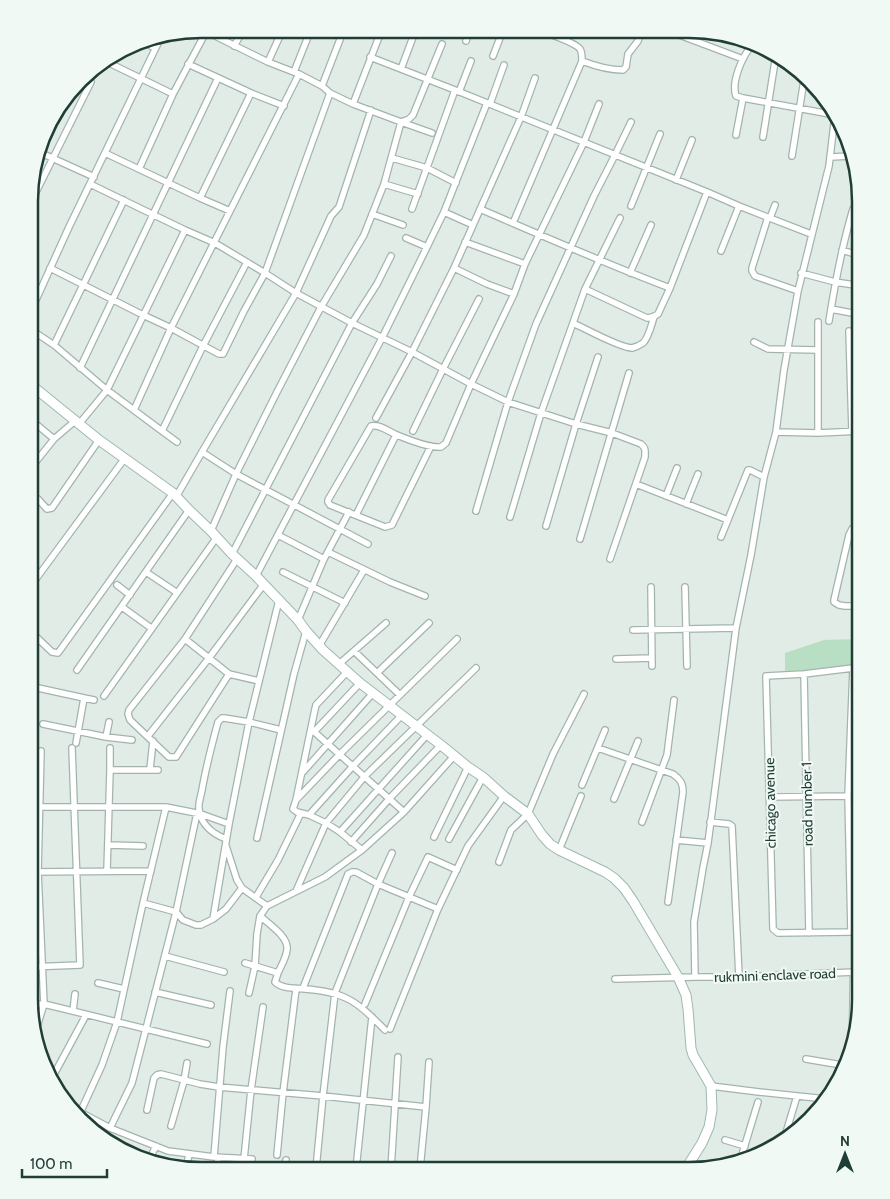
<svg xmlns="http://www.w3.org/2000/svg" width="890" height="1199" font-family="Cabin,sans-serif">
<style>
.green{fill:#b8dfc3}
.lines{fill:none;stroke-linecap:round;stroke-linejoin:round}
.street-casing{stroke:#a3b4ae;stroke-width:8}
.secondary-casing{stroke:#9eb9b0;stroke-width:11}
.street{stroke:#fff;stroke-width:5.5}
.secondary{stroke:#fff;stroke-width:9}
.labels{text-anchor:middle;dominant-baseline:central;stroke-width:4;stroke-linejoin:round;paint-order:stroke}
.street-label{font-size:14px;fill:#203e36;stroke:#f1f9f5}
.rim{fill:none;stroke:#203e36;stroke-width:2.5}
</style>
<rect width="100%" height="100%" fill="#e1ece7"/>
<path class="green" d="M861 639V669L785 671V653L824 640Z"/>
<g class="lines">
<defs>
<path id="street" d="M201 29 268 62 299 74 322 86 330 93 353 104 401 122 409 119 413 115 442 44
M437 30V29
M666 30 743 59
M607 32 608 30
M141 41 155 48
M466 41 470 30
M752 45C742 57 731 82 736 96L743 98 835 115
M234 46 244 29
M493 56 503 30
M370 57 455 90 707 192 739 206 811 234
M105 61 173 94
M582 61C595 66 609 70 623 70L626 67 628 54 638 41 642 30
M268 62 283 29
M188 64 251 93 284 106
M401 69 416 29
M294 72 311 29
M322 86 344 29
M459 92 471 61
M353 104 382 29
M490 104 504 65
M736 135 743 98
M763 137 776 55
M39 152 94 177
M105 153 200 198 230 211
M792 156 804 80
M831 157 851 156
M392 158 427 168 456 183
M139 169 173 94 207 30
M676 180 692 140
M90 184 185 230 215 243 265 273 296 293 352 323 412 352 471 384 508 402 576 424 612 433 641 444C646 448 645 451 645 457L610 559
M384 184 418 194
M200 198 251 93
M30 204 91 82
M631 206 660 134
M412 209 455 90
M480 209C543 236 606 264 670 288L707 192
M444 212 473 225
M372 214 403 225
M768 217 752 268V271L755 276 798 291
M770 218 775 205
M513 223 582 61C582 57 582 52 580 49 575 42 548 34 539 30
M406 238 427 247
M465 242 525 264
M842 250 861 256
M721 251 739 206
M50 268 143 315 171 328 219 354H223L244 311 265 273 330 93
M454 268 487 284 514 294
M630 273 651 225
M801 273 835 282 861 286
M585 289 647 318C652 318 654 317 658 314L670 288
M831 309 852 313
M30 313 69 227 162 35
M829 321C835 283 842 246 853 209
M573 323C586 329 620 348 632 348 636 347 640 345 643 343 649 337 651 326 654 317
M30 329 54 345 107 390 162 431 203 346 247 262
M849 331 852 431
M754 342 768 349 817 350
M54 345 124 200
M80 368 218 78
M134 410 171 328 299 74
M376 418 412 352 454 268 521 117 535 78
M30 419 54 439
M79 424 107 390 185 230
M162 431 177 442
M413 431 443 369 479 299
M776 432 818 433 861 431
M818 433V322
M431 446 392 525 385 527 330 505 328 502V500L371 426C380 424 389 432 397 435 409 440 429 448 441 447L446 443 471 384 514 294 525 264 584 142 599 104
M202 452 236 474 368 544
M30 469 54 439 75 421
M636 484 728 520
M861 485V479
M666 496 677 468
M176 497 202 452 296 293 331 216 339 207 371 110
M30 500 38 499 47 509 52 508 99 440
M686 504 698 474
M476 511 508 402 536 324 594 196 615 155 631 122
M356 515 396 435
M510 517 541 413 585 289 620 218
M546 526 576 424 598 357
M211 531 236 474 277 392 321 307 364 235 384 184 401 122 432 133
M278 535 324 559
M721 537 748 470H750L764 477
M580 539 629 373
M328 552 390 582 425 596
M232 554 352 323 377 284 391 256
M146 572 176 592
M283 572 345 603
M256 576 382 338 427 247 444 212 487 103
M117 585 130 595
M30 587 125 458
M651 587 652 666
M685 587 687 666
M861 606H845L839 605 834 602V600L849 535 852 529 861 522
M122 607 151 628
M298 620 324 559 349 512
M29 630 52 652 58 653 173 493
M633 630 736 628
M185 639 229 674 176 757H169L130 720 128 714 129 710 185 639 237 559
M319 646 364 570
M354 651 400 695
M616 659 652 658
M339 664 386 623
M853 668 848 796 851 932 778 933 773 929 766 676 804 674 853 668H861
M77 670 189 510
M347 672 316 705 315 709 296 800 293 809 297 812 309 815 326 823 340 832 362 850
M377 673 429 623
M229 674 259 681
M804 674 809 933
M29 686 84 698
M29 688 34 666
M104 696 217 537
M43 724 106 737 132 740
M311 729 404 812
M314 732 360 683
M148 736 209 658 264 584
M106 737 109 722
M76 743 84 698 94 700
M110 748V770
M598 748 673 774C680 779 683 783 683 792L668 902
M150 769 153 741
M303 772 373 693
M582 785 605 730
M770 797 848 796
M614 799 638 741
M296 800 339 755 457 639
M29 807H166L201 814 229 824
M309 815 353 766 402 715
M642 822 667 755 674 700
M710 822 729 824 732 826 739 977
M340 832 427 735
M434 837 468 767
M257 838 294 674 306 631
M226 839C213 834 201 825 199 809 198 803 201 796 202 790 206 767 212 744 218 722L222 718H224L249 722 281 730
M449 839 483 777
M676 840 708 843
M351 842 390 798 441 745
M108 845 143 846
M226 846 237 880 242 888 267 906
M559 850 581 796
M499 862 511 830 528 814 553 754 584 694
M107 871 110 770H158
M29 872 151 871
M296 891 326 823 365 776 476 668
M256 897 278 860 301 813
M143 903 176 912 183 920 196 925H201L213 919 229 824 249 722 279 600
M260 916C269 924 289 937 287 950 286 958 281 966 278 973
M213 919 226 909 242 888
M165 956 224 972
M245 963 255 966 249 993
M29 967 80 965 72 748
M695 977H739L855 972
M615 979 695 977 694 922 703 868 708 843 736 628 751 555 764 477 776 432 784 370 798 291 829 166 835 115
M98 983 124 989
M303 988 348 874 352 872H356L378 884 438 909
M155 992 211 1005
M365 1004 409 897 428 857 457 870
M30 1005 44 1004 207 1044
M73 1011 75 994
M390 1029 438 909 468 846 504 796
M36 1030 44 1004 38 872 41 751
M385 1030C374 1019 361 1005 346 998 334 992 318 990 305 989 295 988 282 989 275 982L278 973 255 966 257 934 260 916 267 906 325 877 362 850 404 812 454 756
M806 1059 842 1065
M51 1080 86 1015
M711 1086 759 1092 826 1099
M147 1110 154 1078 157 1075 161 1074 200 1084 219 1087 323 1096 426 1107
M78 1111 110 1128 168 1151 214 1157 252 1159 251 1169
M80 1113 102 1065 117 1022 143 903 166 807
M171 1126 184 1081 187 1063
M110 1128 132 1083 176 912 197 813
M785 1136 797 1096
M725 1140 745 1146
M277 1155 283 1093 296 989
M214 1157 223 1047 230 991
M150 1158 156 1146
M741 1158 758 1102
M244 1159 251 1090 263 1007
M186 1169 189 1154
M217 1169 218 1157
M285 1169 286 1160
M316 1169 323 1096 335 993 378 884 392 853
M356 1169 372 1017
M391 1169 398 1057
M420 1169 426 1107 429 1062"/>
<path id="secondary" d="M30 384 99 440 173 493 189 510 211 531 232 554 256 576 298 620 306 631 323 650 360 683 441 745 468 767 483 777 504 796 528 814 542 835 550 844 559 850 605 872 614 878 624 888 633 901 678 977 686 995 688 1009 691 1048 693 1055 711 1086 712 1110 709 1127 702 1143 685 1170
M854 1030 855 972H861"/>
</defs>
<use href="#street" class="street-casing"/>
<use href="#secondary" class="secondary-casing"/>
<use href="#street" class="street"/>
<use href="#secondary" class="secondary"/>
</g>
<g class="labels">
<g class="street-label">
<text transform="translate(770 803) rotate(-91)">chicago avenue</text>
<text transform="translate(807 804) rotate(-91)">road number 1</text>
<text transform="translate(775 975) rotate(-2)">rukmini enclave road</text>
</g>
</g>
<path d="M0 0H890V1199H0ZM201 38H689A163 163 0 0 1 852 201V999A163 163 0 0 1 689 1162H201A163 163 0 0 1 38 999V201A163 163 0 0 1 201 38Z" fill="#f1f9f5" fill-rule="evenodd"/>
<path class="rim" d="M201 38H689A163 163 0 0 1 852 201V999A163 163 0 0 1 689 1162H201A163 163 0 0 1 38 999V201A163 163 0 0 1 201 38Z"/>
<g transform="translate(845 1154)" stroke="#f1f9f5" stroke-width="4" paint-order="stroke">
<path d="M0-4L9 19L0 12L-9 19Z" fill="#203e36"/>
<text y="-8" font-size="14" font-weight="bold" text-anchor="middle" fill="#203e36">N</text>
</g>
<path d="M22 1169v8h85v-8" fill="none" stroke="#203e36" stroke-width="2.5"/>
<text x="30" y="1169" font-size="15" fill="#203e36" stroke="#f1f9f5" stroke-width="4" paint-order="stroke">100 m</text>
</svg>
